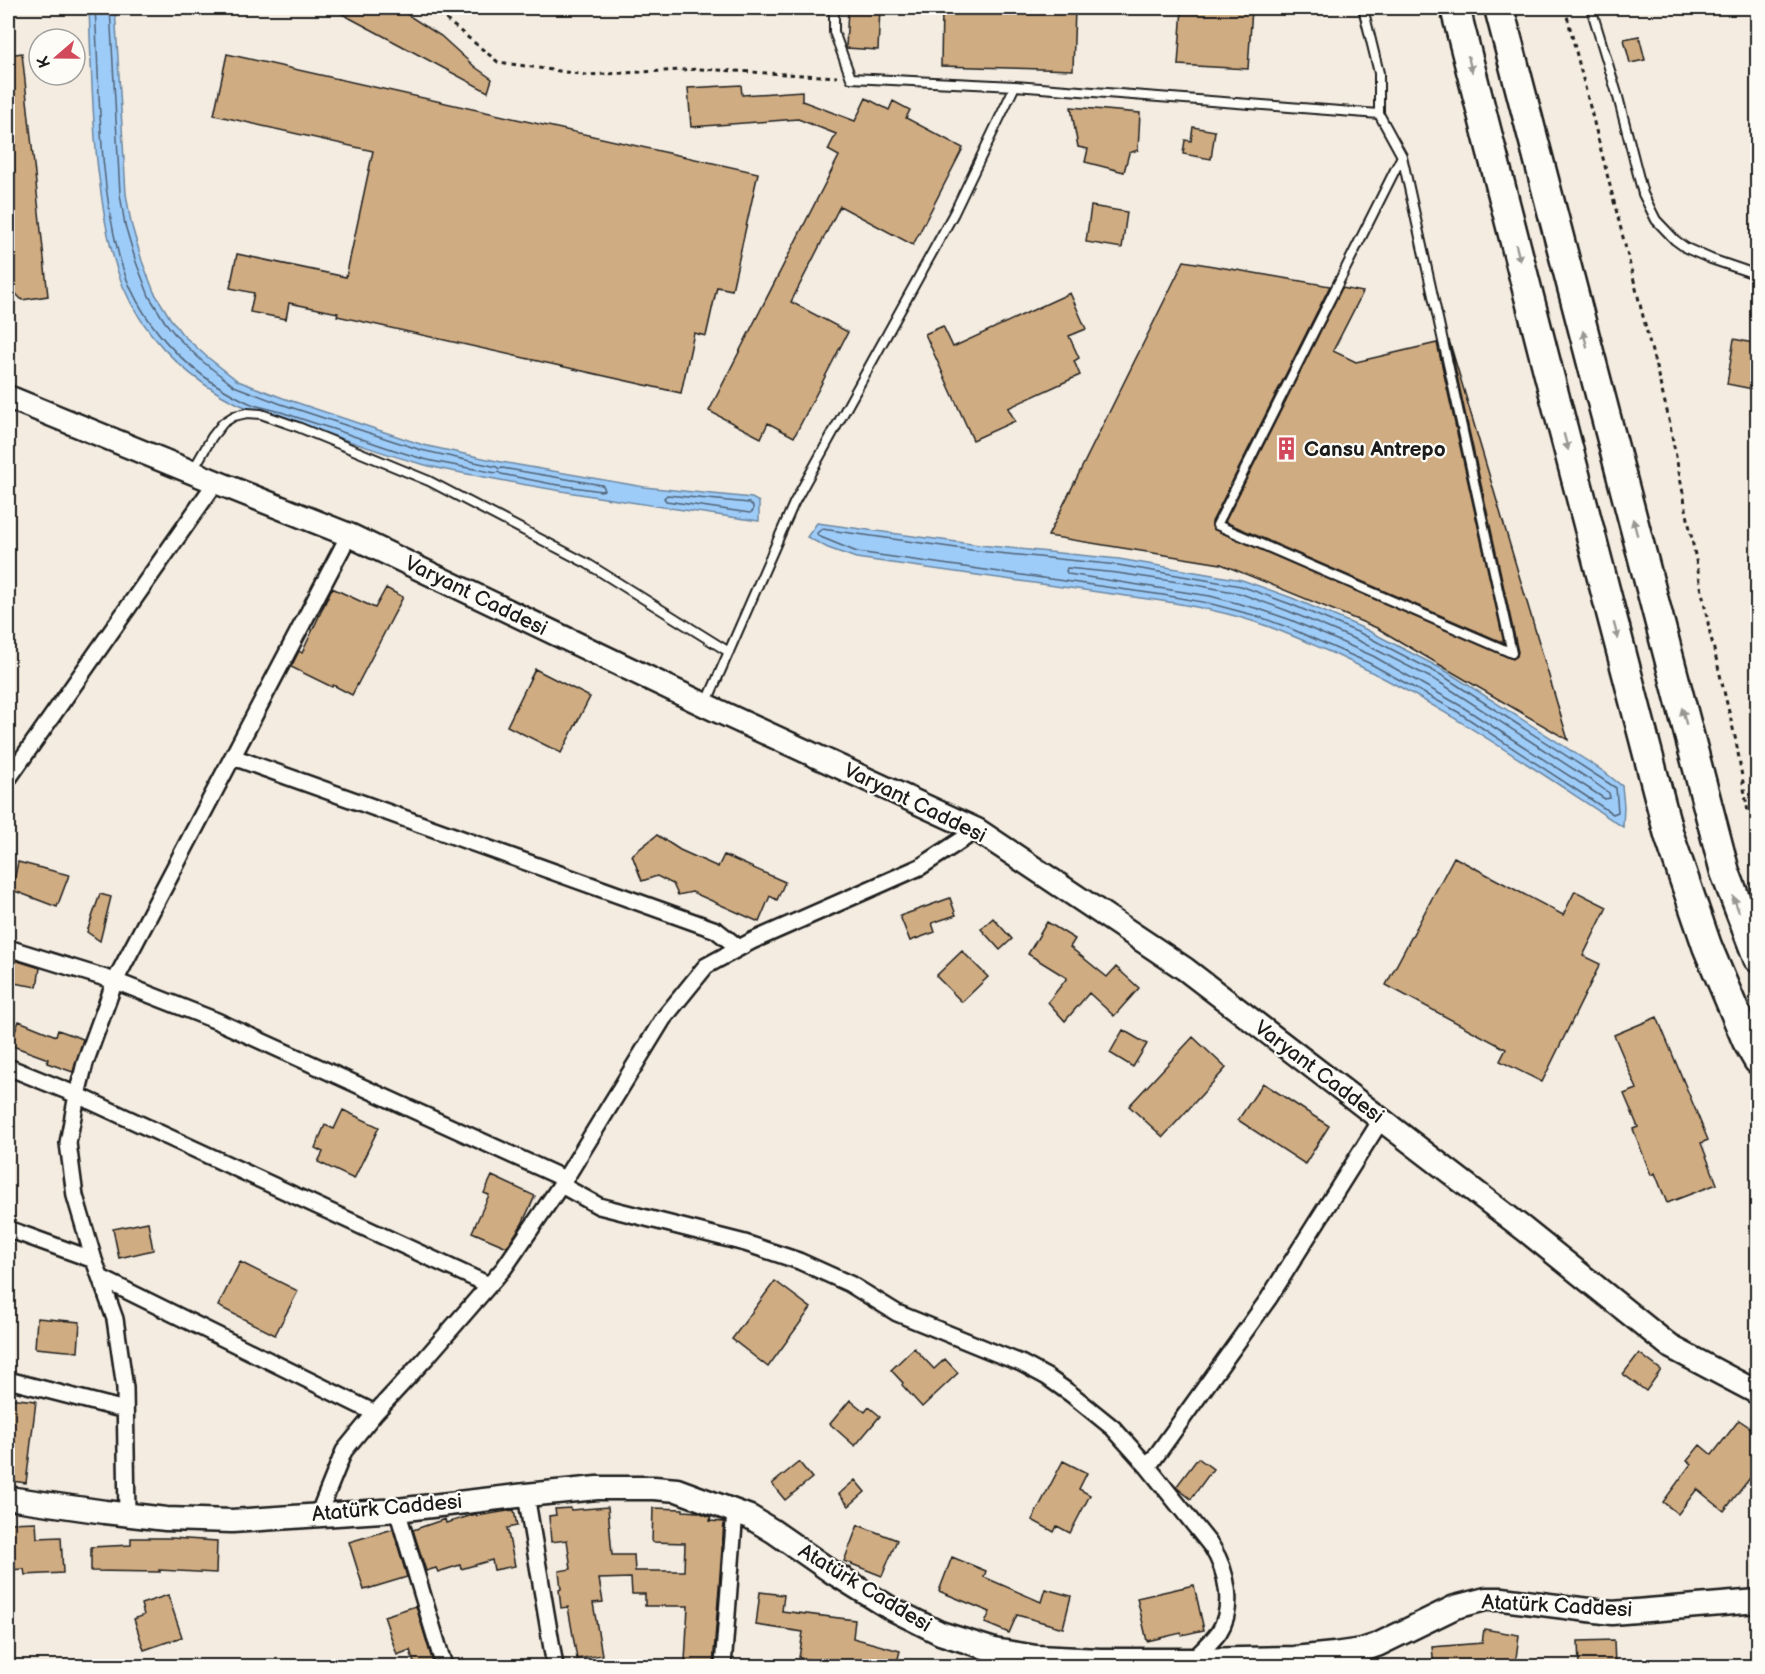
<svg xmlns="http://www.w3.org/2000/svg" width="1765" height="1674" font-family="'Balsamiq Sans',sans-serif">
<style>
.water{fill:#9eccf9;stroke:#6a86a1;stroke-width:1.5}
.lines{fill:none;stroke-linecap:round;stroke-linejoin:round}
.shore{stroke:#506274;stroke-width:1.5}
.building{fill:#d0ac82;stroke:#1c1c1c;stroke-width:1.5}
.lane-casing{stroke:#1c1c1c;stroke-width:12}
.street-casing{stroke:#1c1c1c;stroke-width:20}
.secondary-casing{stroke:#1c1c1c;stroke-width:27}
.highway-casing{stroke:#1c1c1c;stroke-width:33}
.path{stroke:#1c1c1c;stroke-width:3;stroke-dasharray:4.5 4.5;stroke-linecap:butt}
.lane{stroke:#fdfcf7;stroke-width:8}
.street{stroke:#fdfcf7;stroke-width:15}
.secondary{stroke:#fdfcf7;stroke-width:22}
.highway{stroke:#fdfcf7;stroke-width:28}
.oneway{fill:#989794}
.labels{text-anchor:middle;dominant-baseline:central;stroke-width:4.5;stroke-linejoin:round;paint-order:stroke}
.poi-label{font-size:21px;font-weight:bold;fill:#1c1c1c;stroke:#fdfcf7;text-anchor:start}
.street-label{font-size:21px;fill:#1c1c1c;stroke:#fdfcf7}
</style>
<rect width="100%" height="100%" fill="#f4ece0"/>
<filter id="ink" filterUnits="userSpaceOnUse"><feTurbulence type="fractalNoise" baseFrequency=".0167" numOctaves="2"/><feDisplacementMap in="SourceGraphic" scale="12" xChannelSelector="R" yChannelSelector="G"/><feConvolveMatrix kernelMatrix="1 2 1 2 8 2 1 2 1" color-interpolation-filters="sRGB"/></filter>
<g filter="url(#ink)">
<path class="water" d="M89 8H115L126 194 131 223 142 261 154 292 170 318 182 334 206 356 238 381 283 398 423 445 501 462 644 487 752 498 759 502V521C670 508 582 496 495 479 470 474 445 471 422 464 390 456 359 444 328 434 292 422 253 414 221 395 179 370 142 332 123 286 107 246 102 203 97 161 92 110 91 59 89 8Z
M817 523 979 545 1119 559 1242 580 1292 598 1365 629 1446 671 1603 771 1622 786 1624 806 1623 827C1525 763 1430 696 1323 649 1300 639 1278 629 1255 622 1225 612 1194 606 1162 601L856 558 828 548 807 537Z"/>
<g class="lines">
<path class="shore" d="M95 8C100 91 98 175 119 256 137 322 186 373 247 402 257 407 270 409 281 412 299 418 316 424 333 429 363 439 394 451 424 459 448 465 472 468 496 473L498 472 501 474 552 484 601 491 604 490V487L602 485 502 468 499 469 497 467 421 450 281 404 234 386 202 361 178 338 165 322 149 296 136 262 125 225 120 194 110 8
M667 495 749 503 753 506V511L750 513 666 501 664 498Z
M822 529 978 551 1118 565 1241 586 1290 604 1362 634 1443 676 1616 788 1618 812 1613 814 1458 712 1369 663 1287 627 1257 616 1208 603 1163 595 857 552 818 536 817 533Z
M1067 568 1117 573 1185 583 1239 593 1288 611 1359 641 1439 682 1595 783 1609 793 1610 798 1605 799 1461 706 1373 656 1291 620 1259 609 1210 596 1068 574 1066 571Z"/>
</g>
<path class="building" d="M331 8H397L441 36 475 67 492 79 488 92Z
M848 8H880L878 50 846 48Z
M942 8H1075L1073 70 941 66Z
M1182 8H1252L1248 69 1178 65Z
M1639 36 1645 60 1630 63 1624 39Z
M22 53 48 296 22 300 8 286V55Z
M227 54 758 173 732 290 717 287 706 336 694 333 681 393 337 316 338 313 289 303 286 319 250 312 254 293 230 288 237 254 346 277 373 151 214 115Z
M741 85 742 95 802 91V101L855 121 866 98 889 110 893 101 910 110 906 118 963 148 913 245 840 206 791 302 848 332 794 437 768 423 761 438 709 411 839 156 828 150 836 134 798 119 691 127 688 88Z
M1071 107 1140 113 1138 150 1129 153 1124 172 1085 162 1088 149 1078 147Z
M1193 127 1215 131 1211 159 1183 154 1185 140 1191 141Z
M1091 206 1127 212 1122 248 1086 242Z
M1184 261 1330 286 1212 522 1213 529 1510 658 1513 659 1517 656 1518 652 1449 340 1568 740 1377 628 1221 564 1048 536Z
M1342 288 1363 292 1333 351 1356 362 1437 343 1504 643 1225 522Z
M1070 293 1086 329 1069 336 1079 358 1074 361 1080 375 1008 408 1015 421 973 440 925 334 943 326 953 347Z
M1734 339 1758 344V390L1727 384Z
M332 588 375 608 386 588 403 597 352 695 333 685 332 687 291 667 299 651 302 653Z
M535 669 590 697 561 753 507 726Z
M657 835 680 850 718 867 724 855 785 882 777 900 770 896 759 922 692 892 678 895 673 884 657 876 642 881 632 855Z
M1454 857 1563 915 1575 891 1607 907 1583 956 1600 964 1542 1082 1500 1061 1506 1049 1386 985Z
M18 862 69 875 57 907 12 890Z
M100 894 111 897 100 941 87 932Z
M950 898 956 915 932 923 935 932 910 941 900 916Z
M993 918 1012 939 1000 950 981 929Z
M1047 922 1075 939 1070 947 1107 977 1116 967 1139 988 1114 1016 1089 993 1065 1021 1048 1002 1067 978 1028 954Z
M962 951 988 977 962 1002 936 976Z
M8 958 40 968 37 987 8 982Z
M1657 1017 1708 1140 1701 1143 1717 1184 1667 1203 1655 1173 1651 1175 1633 1129 1638 1127 1624 1094 1637 1089 1614 1035Z
M19 1021 56 1036 58 1030 83 1039 73 1072 47 1063 48 1059 10 1045Z
M1123 1030 1147 1044 1133 1067 1110 1053Z
M1193 1037 1226 1068 1163 1137 1129 1106Z
M1263 1083 1329 1126 1305 1164 1238 1120Z
M343 1110 379 1127 354 1179 318 1162 323 1152 315 1148 325 1125 334 1129Z
M492 1176 535 1196 522 1224 507 1247 472 1232 489 1195 484 1193Z
M148 1222 153 1250 119 1258 113 1229Z
M240 1262 298 1291 275 1335 218 1306Z
M775 1281 811 1308 768 1367 732 1339Z
M37 1318 80 1322 78 1352 35 1348Z
M914 1348 934 1369 945 1359 958 1373 922 1407 902 1385 903 1383 891 1370Z
M1639 1353 1661 1370 1646 1391 1623 1374Z
M8 1398 36 1401 26 1483 12 1481 13 1469 8 1468Z
M850 1400 865 1412 869 1407 880 1416 855 1446 830 1424Z
M1739 1420 1758 1433V1468L1724 1511 1697 1489 1678 1514 1663 1502 1691 1464 1687 1461 1700 1445 1712 1455Z
M1198 1458 1213 1469 1191 1499 1176 1487Z
M1063 1461 1087 1473 1079 1489 1090 1495 1070 1533 1057 1526 1054 1532 1032 1520Z
M799 1462 812 1478 785 1500 772 1484Z
M855 1480 865 1492 849 1506 839 1494Z
M608 1507 612 1555H634L635 1571H684L685 1543 652 1542 653 1508 683 1509V1511L698 1512 711 1517 710 1521 724 1522 713 1666H692V1662H685L688 1606H645V1594H632L631 1578 599 1579 603 1602 593 1603 602 1655 577 1659 568 1607 561 1608 559 1590 561 1589 559 1571 571 1569 567 1540 551 1542 549 1516 556 1515 555 1509 570 1508 571 1510Z
M514 1510 517 1526 507 1528 515 1566 494 1570 492 1560 461 1569 460 1565 438 1572 436 1568 426 1571 413 1530 445 1519 446 1523 476 1514 477 1516Z
M36 1522 37 1538 61 1537 63 1573 25 1575 24 1569 8 1570V1523Z
M858 1525 897 1540 882 1576 844 1561Z
M393 1529 407 1577 364 1590 349 1542Z
M131 1538H171L217 1541 216 1573 159 1570 160 1572 91 1571V1547L131 1545Z
M952 1557 986 1571 984 1577 1041 1602 1045 1589 1071 1596 1063 1628 1017 1615 1009 1633 985 1623 990 1612 939 1591Z
M1194 1585 1204 1630 1182 1635 1181 1633 1147 1641 1137 1598Z
M760 1592 784 1595 782 1611 855 1620 853 1638 900 1651 896 1666H823V1662L799 1658 803 1632 756 1625Z
M168 1595 182 1637 144 1650 134 1619 144 1615 141 1604Z
M416 1606 434 1666H415L410 1650 397 1655 384 1616Z
M1484 1629 1519 1635 1515 1666H1488L1471 1664V1666H1434L1432 1647 1482 1643Z
M1614 1640 1615 1666H1579L1578 1641Z"/>
<g class="lines">
<defs>
<path id="lane" d="M834 8V32L851 78 1015 86
M1363 8 1379 73V114L1402 156 1217 525 1512 653 1402 156
M1591 8 1618 97 1643 194 1656 220 1675 240 1686 248 1711 259 1758 275
M193 470 212 437 223 423 234 416 247 413 261 414 298 427 429 481 588 564 729 652
M706 704 794 503 954 213 1015 86 1379 114"/>
<path id="street" d="M233 757 716 930 739 948
M8 779 216 482
M8 948 115 981 217 1021 565 1179
M8 1067 77 1095 489 1285
M561 1185 599 1206 745 1243 799 1261 850 1284 897 1313 993 1352 1021 1363 1047 1377 1071 1394 1113 1428 1148 1467 1212 1547C1227 1571 1235 1607 1219 1632 1212 1642 1201 1651 1193 1660
M8 1229 94 1260
M101 1278 375 1413
M8 1380 125 1410
M1148 1467 1269 1298 1381 1120
M526 1495 555 1666
M397 1510 444 1666
M127 1515 125 1388 115 1319 94 1260 75 1196 68 1143 77 1095 85 1063 115 981 349 535
M318 1515 344 1451 375 1413 425 1359 504 1268 565 1179 663 1019 706 966 752 941 920 867 977 830
M723 1666 735 1511"/>
<path id="secondary" d="M8 397 216 482 349 535 705 705 977 830 1185 969 1524 1229 1671 1347 1758 1393
M8 1498 105 1512 166 1519 232 1521 397 1510 526 1495 597 1488H654L677 1490 750 1517 773 1531 832 1572 890 1608 940 1633 994 1650 1036 1657 1100 1660H1193L1294 1658 1334 1654 1362 1650 1377 1645 1455 1607 1486 1599H1502L1612 1613 1758 1601"/>
<path id="highway" d="M1455 8 1548 371 1669 835 1707 946 1747 1041 1758 1060
M1499 8 1725 872 1758 958"/>
</defs>
<use href="#lane" class="lane-casing"/>
<use href="#street" class="street-casing"/>
<use href="#secondary" class="secondary-casing"/>
<use href="#highway" class="highway-casing"/>
<path class="path" d="M432 8 498 62 586 75 700 69 837 77
M1565 8 1668 415 1710 633 1736 741 1748 812"/>
<use href="#lane" class="lane"/>
<use href="#street" class="street"/>
<use href="#secondary" class="secondary"/>
<use href="#highway" class="highway"/>
</g>
<defs><path id="oneway-solid" d="M-6-.8H1V-3.2L6.5 0L1 3.2V.8H-6Z" transform="scale(1.5)"/></defs>
<g class="oneway">
<use href="#oneway-solid" transform="translate(1470 64) rotate(76)"/>
<use href="#oneway-solid" transform="translate(1518 253) rotate(76)"/>
<use href="#oneway-solid" transform="translate(1585 339) rotate(-105)"/>
<use href="#oneway-solid" transform="translate(1566 442) rotate(75)"/>
<use href="#oneway-solid" transform="translate(1635 527) rotate(-105)"/>
<use href="#oneway-solid" transform="translate(1616 631) rotate(75)"/>
<use href="#oneway-solid" transform="translate(1684 716) rotate(-105)"/>
<use href="#oneway-solid" transform="translate(1736 904) rotate(-110)"/>
</g>
</g>
<defs>
<symbol id="building-bare" viewBox="-9 -9 18 18"><path d="M-4-6H4V6H1V3H-1V6H-4ZM-2.5-4.3h1.7v1.8h-1.7ZM.8-4.3h1.7v1.8H.8ZM-2.5-1h1.7V.8h-1.7ZM.8-1h1.7V.8H.8Z" fill="#d1495b" stroke="#fdfcf7" stroke-width="2.5" paint-order="stroke"/></symbol>
</defs>
<g fill-rule="evenodd">
<use href="#building-bare" x="1270" y="432" width="33" height="33"/>
</g>
<g class="labels">
<g class="poi-label">
<text x="1304" y="449">Cansu Antrepo</text>
</g>
<g class="street-label">
<text transform="translate(476 596) rotate(26)">Varyant Caddesi</text>
<text transform="translate(915 803) rotate(26)">Varyant Caddesi</text>
<text transform="translate(1319 1072) rotate(37)">Varyant Caddesi</text>
<text transform="translate(387 1508) rotate(-5)">Atatürk Caddesi</text>
<text transform="translate(865 1588) rotate(31)">Atatürk Caddesi</text>
<text transform="translate(1557 1606) rotate(3)">Atatürk Caddesi</text>
</g>
</g>
<rect width="1765" height="1674" fill="none" stroke="#fdfcf7" stroke-width="30"/>
<rect x="15" y="15" width="1735" height="1644" fill="none" stroke="#1c1c1c" stroke-width="2" filter="url(#ink)"/>
<g transform="translate(57 57) rotate(250)"><circle r="28" fill="#fdfcf7" stroke="#a3a29f" stroke-width="1.5"/>
<path d="M0-4.5L10 22L0 15L-10 22Z" fill="#d1495b"/>
<text y="-9" font-size="16" font-weight="bold" text-anchor="middle" fill="#1c1c1c">K</text>
</g>
</svg>
